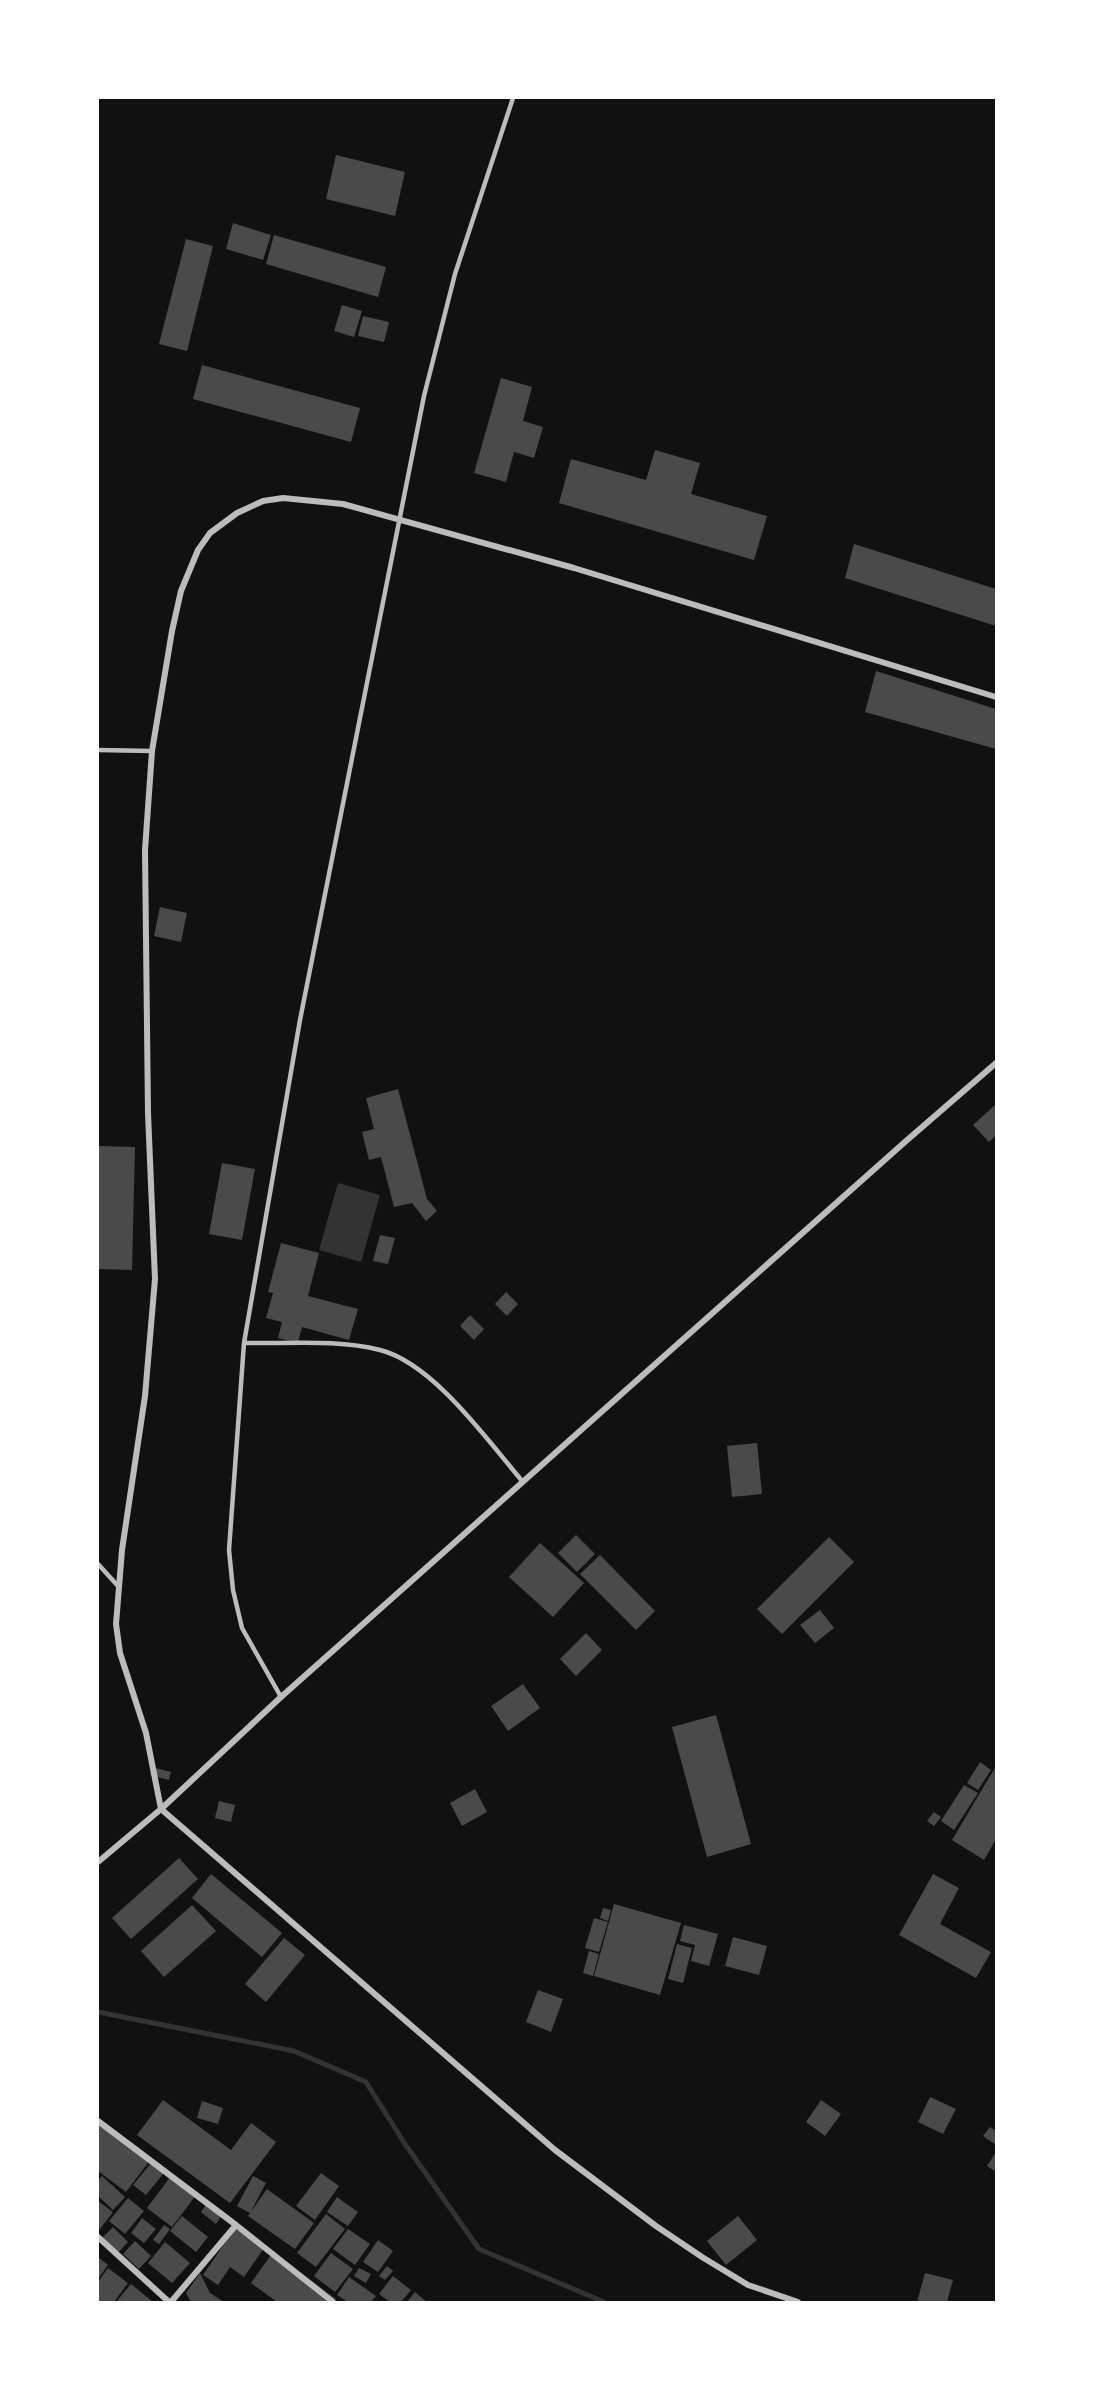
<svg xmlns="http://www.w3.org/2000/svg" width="1094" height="2400" font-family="'Nunito Sans',sans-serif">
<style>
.water{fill:#333}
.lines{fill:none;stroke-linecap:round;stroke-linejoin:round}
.stream{stroke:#333;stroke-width:5}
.building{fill:#4a4a4a}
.service{stroke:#bcbcbc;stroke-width:4.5}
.minor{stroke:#bcbcbc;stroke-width:6}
</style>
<rect width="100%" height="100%" fill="#111"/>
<path class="water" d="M338 1183 380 1195 361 1262 319 1250Z"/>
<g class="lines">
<path class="stream" d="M98 2012 294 2051 366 2082 405 2144 479 2249 604 2302"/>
</g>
<path class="building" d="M336 155 405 172 395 216 326 199Z
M233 223 271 235 263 260 226 249Z
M274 235 386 267 378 297 266 264Z
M186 239 213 246 187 351 159 344Z
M342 305 362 311 354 337 334 331Z
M363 316 389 322 384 342 358 336Z
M202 365 360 408 351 442 193 399Z
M501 378 532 387 523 421 543 427 534 458 514 452 506 482 474 473Z
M655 450 700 463 691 494 767 516 754 560 559 503 571 459 646 480Z
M854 544 996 589V626L845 578Z
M876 671 996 709V749L865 712Z
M160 907 187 913 181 942 154 936Z
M398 1089 427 1199 437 1211 426 1221 412 1203 394 1207 381 1157 369 1160 362 1132 374 1129 366 1098Z
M996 1104V1135L989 1142 973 1125Z
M98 1146 135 1147 132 1270 98 1269Z
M222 1163 255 1169 242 1240 209 1234Z
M380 1235 395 1238 388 1264 373 1261Z
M281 1243 319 1253 308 1296 358 1309 349 1340 302 1327 298 1343 278 1338 282 1322 266 1318 273 1293 268 1292Z
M506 1292 518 1304 507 1316 495 1304Z
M470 1315 484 1329 474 1340 460 1326Z
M757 1443 762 1494 732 1497 727 1446Z
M576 1535 595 1554 577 1572 558 1553Z
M829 1537 854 1562 782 1634 757 1609Z
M540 1543 584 1583 553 1617 509 1577Z
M600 1555 655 1611 636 1630 580 1574Z
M820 1610 834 1628 815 1643 800 1625Z
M586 1633 602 1650 576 1676 560 1659Z
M523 1684 540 1708 508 1731 491 1706Z
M716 1715 751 1844 707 1857 672 1727Z
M980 1762 991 1770 978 1790 967 1783Z
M996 1766V1839L984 1860 952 1840Z
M152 1767 171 1772 169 1780 150 1775Z
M964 1785 978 1793 954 1830 941 1821Z
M475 1789 487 1812 462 1826 450 1803Z
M219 1801 235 1805 231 1822 215 1818Z
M934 1812 941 1817 934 1826 927 1821Z
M179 1858 198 1879 131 1939 112 1918Z
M211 1874 282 1933 262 1957 192 1898Z
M933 1874 959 1888 940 1924 991 1952 976 1978 899 1935Z
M614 1904 681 1923 660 1995 594 1976Z
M192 1905 216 1931 164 1977 141 1951Z
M603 1908 611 1910 608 1921 600 1918Z
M594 1918 608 1922 599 1952 585 1948Z
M684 1925 718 1934 709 1966 691 1961 695 1945 680 1941Z
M733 1937 767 1946 759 1975 725 1966Z
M284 1938 305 1955 266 2002 245 1984Z
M677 1944 692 1948 683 1983 668 1979Z
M589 1951 599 1954 593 1976 583 1973Z
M538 1990 563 1999 551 2032 526 2022Z
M930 2097 956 2109 943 2134 918 2122Z
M163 2100 231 2150 251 2123 276 2142 230 2203 137 2135Z
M821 2100 841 2114 825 2136 806 2122Z
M202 2101 223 2108 218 2124 197 2118Z
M98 2119 151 2159 126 2192 98 2171Z
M990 2127 996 2131V2145L983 2136Z
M996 2152V2172L987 2166Z
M151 2163 164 2173 146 2195 133 2185Z
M321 2173 339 2186 315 2220 296 2206Z
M102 2176 125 2197 113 2210 98 2196V2181Z
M171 2176 196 2195 172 2227 147 2208Z
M253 2176 266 2183 250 2213 267 2189 314 2223 295 2249 248 2216 250 2213 237 2206Z
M337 2197 358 2212 348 2226 327 2212Z
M128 2198 144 2211 125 2234 109 2221Z
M98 2201 113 2212 100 2229 98 2227Z
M208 2201 224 2212 216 2224 201 2212Z
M326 2214 345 2229 316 2267 297 2253Z
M182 2216 208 2237 196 2252 170 2231Z
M738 2216 757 2240 726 2265 707 2241Z
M142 2218 156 2229 144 2243 131 2233Z
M164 2225 170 2229 159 2244 153 2240Z
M113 2227 128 2242 115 2256 100 2240Z
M235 2228 264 2248 244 2277 230 2267 218 2285 203 2275Z
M348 2229 370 2244 355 2265 333 2249Z
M378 2240 393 2251 378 2272 363 2262Z
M135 2241 151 2256 139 2269 123 2254Z
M165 2242 190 2263 172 2283 148 2263Z
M273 2252 336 2299 333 2302H277L251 2283Z
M331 2253 353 2269 335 2292 314 2276Z
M98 2257 108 2265 98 2279Z
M387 2266 393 2271 385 2280 379 2276Z
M108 2268 128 2283 114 2302H98V2282Z
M359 2268 371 2274 366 2283 354 2276Z
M200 2273 210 2293 224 2302H191L186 2293Z
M925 2273 953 2280 947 2302H917Z
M393 2276 411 2290 401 2302H390L379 2294Z
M349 2277 376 2296 371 2302H348L337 2295Z
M131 2284 153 2302H116Z
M415 2292 427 2302H407Z"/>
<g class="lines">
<path class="service" d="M98 750 152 751
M244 1343C288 1344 337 1339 380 1350 433 1363 488 1441 523 1482
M98 1564 118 1586
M281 1697 242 1628 233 1590 229 1550 244 1343 300 1020 424 396 455 274 513 98"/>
<path class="minor" d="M98 1862 161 1809 281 1697 906 1141 996 1063
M98 2121 236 2225 333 2302
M98 2237 169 2302
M171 2302 236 2225
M798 2302 748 2285 702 2257 656 2226 555 2150 161 1809 146 1733 120 1653 116 1624 122 1550 145 1396 155 1279 148 1113 145 850 152 751 172 631 181 591 198 550 210 533 237 513 263 501 283 498 343 504 574 568 996 697"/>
</g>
<rect width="1094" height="2400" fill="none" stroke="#ffffff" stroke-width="198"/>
</svg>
